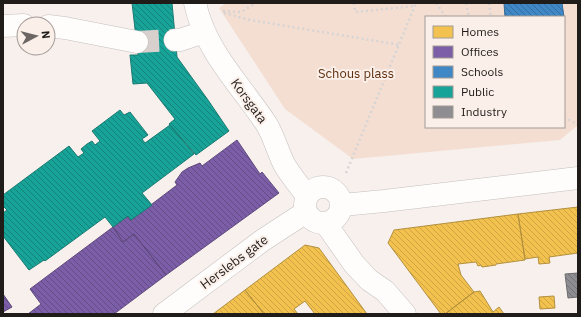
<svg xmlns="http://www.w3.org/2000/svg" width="581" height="317" font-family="'IBM Plex Sans',sans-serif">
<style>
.green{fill:#f4ded2;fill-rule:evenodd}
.homes{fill:url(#homes-back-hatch);stroke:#b3903e}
.offices{fill:url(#offices-back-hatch);stroke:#604a7c}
.schools{fill:url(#schools-back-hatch);stroke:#366891}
.public{fill:url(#public-back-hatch);stroke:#1a7a72}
.industry{fill:url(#industry-back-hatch);stroke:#6c6b6e}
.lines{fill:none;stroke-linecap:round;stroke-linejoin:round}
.minor-tunnel{stroke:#d7d0cd;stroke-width:22;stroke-dasharray:22 11;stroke-linecap:butt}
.minor-casing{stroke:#c4bfbd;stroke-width:23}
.major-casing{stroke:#c4bfbd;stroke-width:23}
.path{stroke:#d6d4d4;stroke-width:2.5;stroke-dasharray:2 3;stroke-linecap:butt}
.minor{stroke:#fefdfc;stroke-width:22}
.major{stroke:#fefdfc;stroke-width:22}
.labels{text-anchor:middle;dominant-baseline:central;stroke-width:4;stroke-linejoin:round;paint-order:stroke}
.park-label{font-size:13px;fill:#5e2f0e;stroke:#fbefe9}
.street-label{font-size:13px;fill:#201c19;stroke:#fbefe9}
</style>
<defs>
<pattern id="homes-back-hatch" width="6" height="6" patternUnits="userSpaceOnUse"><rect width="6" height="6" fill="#f2c14e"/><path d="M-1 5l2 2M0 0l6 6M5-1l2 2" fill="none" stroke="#cfa544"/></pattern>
<pattern id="offices-back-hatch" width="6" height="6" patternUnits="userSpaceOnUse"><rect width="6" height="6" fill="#7b5ea7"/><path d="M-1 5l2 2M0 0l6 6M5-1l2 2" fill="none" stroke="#644d87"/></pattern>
<pattern id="schools-back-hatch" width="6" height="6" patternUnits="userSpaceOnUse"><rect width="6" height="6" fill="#3f88c5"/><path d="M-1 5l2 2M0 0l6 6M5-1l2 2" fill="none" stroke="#346e9f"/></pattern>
<pattern id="public-back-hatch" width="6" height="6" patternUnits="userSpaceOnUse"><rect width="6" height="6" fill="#17a398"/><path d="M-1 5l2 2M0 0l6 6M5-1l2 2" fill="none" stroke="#14847b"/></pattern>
<pattern id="industry-back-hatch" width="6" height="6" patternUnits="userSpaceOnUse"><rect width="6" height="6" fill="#8d8d92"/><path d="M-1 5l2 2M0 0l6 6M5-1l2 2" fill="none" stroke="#737276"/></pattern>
</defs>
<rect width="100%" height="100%" fill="#f7f0ed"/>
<path class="green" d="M226 3H578V125L560 140 353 159 285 109 219 8ZM426 17H564V127H426Z"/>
<path class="homes" d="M578 207V253L549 257 550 263 539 264 538 257 525 259 518 214Z
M518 214 525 260 496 264V265L482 267 481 265 478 266 476 262 458 264 461 275 474 292 445 314H441L388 243 394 230Z
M305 245 319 248 367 314H315L305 301 294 309 298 314H264L245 290Z
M245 290 264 314H213Z
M480 291 493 312 499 307 504 314H445L474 292Z
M554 296 555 308 540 309 539 297Z"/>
<path class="offices" d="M237 140 260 174 262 172 279 193 166 275 134 234 123 242 113 227 128 216 131 220 177 185 175 182 182 172 188 168 200 163 202 166Z
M113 227 123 242 134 234 166 275 114 314H28L41 304 30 289Z
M3 294 12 307 3 312Z"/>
<path class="schools" d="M504 3H562L564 17H505Z"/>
<path class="public" d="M132 3H172L177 57 208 100 229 131 196 155 169 124 175 119 147 83 133 84 130 55H138Z
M120 110 124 115 130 112 148 135 142 139 145 143 170 125 194 154 142 193 152 205 131 220 128 216 113 227 105 217 45 261 44 260 29 270 3 236V213L7 210 3 206V195L69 146 78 157 84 153 81 149 87 144 92 141 95 145 100 141 92 131Z"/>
<path class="industry" d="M578 273V297L568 298 565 274Z"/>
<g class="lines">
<path class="minor-tunnel" d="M137 42 175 40"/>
<defs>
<path id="minor" d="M195 3C205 51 241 85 267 125 274 137 278 152 284 164 290 175 300 186 307 196
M3 26 24 25
M48 26 65 28 137 42
M175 40H180L204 32
M326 224 354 264 369 280 385 291 405 314"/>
<path id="major" d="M305 205a18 18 0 1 1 36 0a18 18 0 1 1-36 0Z
M342 205 384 201 578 178
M164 314 263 240 306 212"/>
</defs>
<use href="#minor" class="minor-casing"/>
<use href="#major" class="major-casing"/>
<path class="path" d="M354 3 355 12 415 6
M436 3 446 17
M466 3 469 17
M489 3 491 17
M223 11 241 12 256 3
M224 13 250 20 400 45
M564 117 578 125
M346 173 416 3"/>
<use href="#minor" class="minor"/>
<use href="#major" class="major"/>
</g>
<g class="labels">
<g class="park-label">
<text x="356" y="73">Schous plass</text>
</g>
<g class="street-label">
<text transform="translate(249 101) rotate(54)">Korsgata</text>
<text transform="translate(234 262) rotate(-37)">Herslebs gate</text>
</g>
</g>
<rect width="581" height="317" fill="none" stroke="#201c19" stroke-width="8"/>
<rect x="425" y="16" width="140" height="112" fill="#fbefe9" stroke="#a39b96"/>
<rect x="433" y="26" width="20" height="12" fill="#f2c14e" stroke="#a39b96"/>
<text x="461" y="36" font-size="12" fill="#201c19">Homes</text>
<rect x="433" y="46" width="20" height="12" fill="#7b5ea7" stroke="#a39b96"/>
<text x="461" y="56" font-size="12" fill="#201c19">Offices</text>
<rect x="433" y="66" width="20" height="12" fill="#3f88c5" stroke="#a39b96"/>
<text x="461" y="76" font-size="12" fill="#201c19">Schools</text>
<rect x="433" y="86" width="20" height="12" fill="#17a398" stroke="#a39b96"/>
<text x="461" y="96" font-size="12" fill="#201c19">Public</text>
<rect x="433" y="106" width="20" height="12" fill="#8d8d92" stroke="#a39b96"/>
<text x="461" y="116" font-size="12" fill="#201c19">Industry</text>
<g transform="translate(36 36) rotate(83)"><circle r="19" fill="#fbefe9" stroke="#a39b96"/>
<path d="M0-3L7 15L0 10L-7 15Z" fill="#6b6663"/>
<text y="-6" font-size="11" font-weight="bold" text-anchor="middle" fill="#201c19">N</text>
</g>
</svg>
